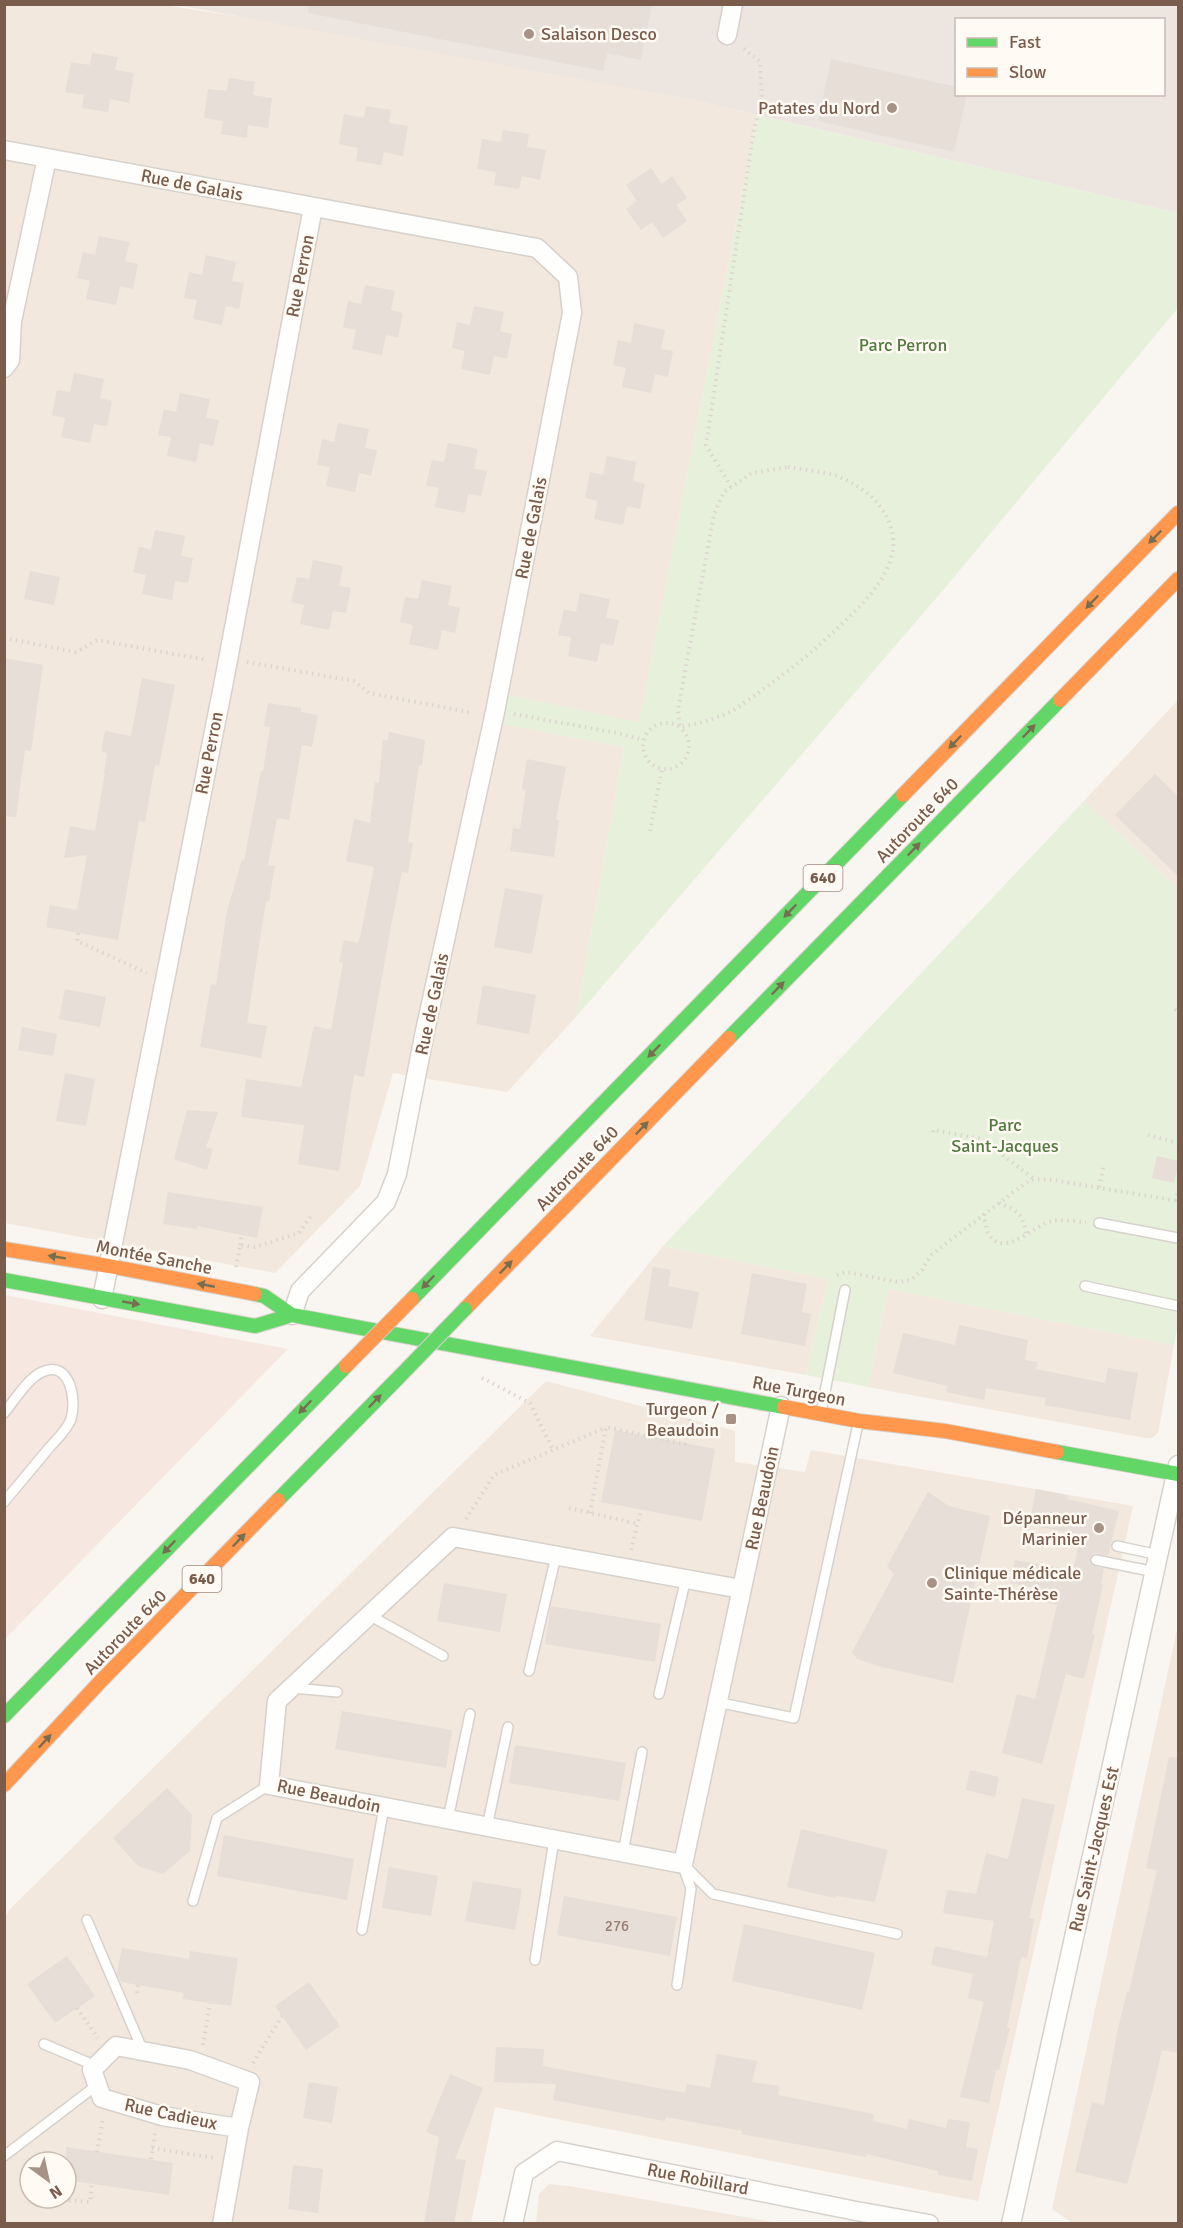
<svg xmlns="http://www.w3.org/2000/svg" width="1183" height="2228" font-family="Signika,sans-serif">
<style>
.residential{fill:#f2e8de;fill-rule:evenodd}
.commercial{fill:#f6e8e1}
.industrial{fill:#ede5e0;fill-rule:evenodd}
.green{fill:#e7f0db}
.building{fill:#e6ded7}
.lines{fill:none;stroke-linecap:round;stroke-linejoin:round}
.lane-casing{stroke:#d7d1cb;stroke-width:12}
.street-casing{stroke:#d7d1cb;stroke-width:21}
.fast-casing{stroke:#d9d2cb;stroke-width:16}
.slow-casing{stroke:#d9d2cb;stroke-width:16}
.path{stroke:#dcd5d0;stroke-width:4;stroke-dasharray:1.5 4.5;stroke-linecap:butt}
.lane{stroke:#fefefd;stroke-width:9}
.street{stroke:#fefefd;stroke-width:18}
.fast{stroke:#63d668;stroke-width:14}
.slow{stroke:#ff974d;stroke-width:14}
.fast-bridge-casing{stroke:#dad1cc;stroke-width:16;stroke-linecap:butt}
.slow-bridge-casing{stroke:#dad1cc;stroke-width:16;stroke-linecap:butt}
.fast-bridge{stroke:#63d668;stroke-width:14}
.slow-bridge{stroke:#ff974d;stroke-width:14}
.oneway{fill:#776e51}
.poi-dot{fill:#a69286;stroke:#fffaf3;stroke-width:2}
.labels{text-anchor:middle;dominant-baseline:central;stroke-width:5;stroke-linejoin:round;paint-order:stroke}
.number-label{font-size:15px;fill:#977e72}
.shield{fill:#fffaf3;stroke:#a28b7f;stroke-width:1.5}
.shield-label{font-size:16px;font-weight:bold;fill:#7a5c4d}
.poi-label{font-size:18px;fill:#7a5c4d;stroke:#fffaf3;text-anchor:end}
.street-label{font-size:18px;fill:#7a5c4d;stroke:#fffaf3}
.park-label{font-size:18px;fill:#537a41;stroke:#fffaf3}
</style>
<rect width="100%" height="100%" fill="#f9f5f0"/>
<path class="residential" d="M4 5H163L297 25 693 100 757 115 639 723 508 695 497 723 624 747 576 1017 507 1092 393 1073 360 1186 275 1273 5 1223Z
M1178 700V889L1084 801Z
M663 1246 828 1279 806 1375 590 1336Z
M888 1289 1174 1345 1158 1433 1152 1438H1146L868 1387Z
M546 1381 735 1431V1462L805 1472 811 1450 1133 1506 978 2201 495 2107 471 2223 5 2224V1917L10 1909ZM30 2162H66V2198H30Z
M1178 1625V2223H1072L1052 2209Z
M549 2184 569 2186 778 2223H536L539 2194Z"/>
<path class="commercial" d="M5 1295 288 1349 5 1639Z"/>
<path class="industrial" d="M177 5H1178V213L693 100ZM956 20H1164V94H956Z"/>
<path class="green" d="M757 115 1178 213V308L944 589 576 1017 624 747 496 723 508 695 639 722Z
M1084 801 1178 889V1322L1174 1345 888 1289 868 1387 806 1375 828 1279 663 1246Z"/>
<path class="building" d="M309 4H652L641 60 607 53 603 71 308 13Z
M92 53 118 57 115 70 134 73 129 103 110 99 108 112 82 108 84 95 65 92 71 62 90 65Z
M831 59 957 87V94H967L954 152 818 121Z
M229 78 255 82 253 95 272 98 268 128 248 125 247 138 221 134 223 121 204 118 208 89 227 91Z
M366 106 391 110 389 123 408 126 403 156 384 152 381 165 356 161 358 148 339 144 344 114 364 118Z
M503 130 529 134 527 147 546 150 540 180 522 176 519 189 494 185 496 172 477 169 482 139 501 142Z
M651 168 662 184 672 176 687 198 676 205 687 221 663 238 652 222 641 230 626 209 637 201 626 185Z
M99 236 130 242 125 261 138 264 133 289 120 286 116 305 86 299 90 281 77 278 83 252 95 255Z
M206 255 236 262 232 281 244 283 239 309 226 306 222 325 193 319 197 300 184 298 189 272 202 275Z
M365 285 395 291 391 310 403 313 398 338 386 335 382 355 352 349 356 330 343 327 348 301 361 304Z
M474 306 504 312 500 331 512 334 507 359 494 356 490 375 461 369 465 351 452 348 457 322 470 325Z
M634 323 665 330 661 349 673 351 668 377 655 374 651 393 622 387 626 368 613 365 618 340 631 343Z
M74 373 104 379 100 398 112 401 107 426 94 424 90 443 61 437 65 418 52 415 57 390 70 392Z
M180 393 210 399 206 418 219 420 213 446 200 443 196 462 167 456 171 437 158 435 164 409 176 412Z
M338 423 369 429 365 448 377 450 371 476 359 473 355 492 326 486 330 467 317 465 322 439 334 442Z
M448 443 478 449 474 469 487 471 481 496 468 494 465 513 435 507 439 488 426 485 432 460 444 462Z
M607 456 636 462 633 481 645 484 640 509 627 506 623 525 594 519 598 501 585 498 590 472 603 475Z
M155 530 185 536 181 556 193 558 188 583 175 581 172 600 142 594 146 575 133 572 139 547 151 549Z
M313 560 343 566 339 586 351 588 346 613 333 611 329 630 300 624 304 605 291 602 297 577 309 579Z
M30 571 60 577 54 605 24 599Z
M422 580 452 586 448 605 460 608 455 633 442 630 438 650 409 644 413 625 400 622 405 597 418 599Z
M580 593 610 599 606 618 619 620 613 646 601 643 597 662 568 656 571 637 558 635 564 609 576 612Z
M4 658 43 665 31 751 25 750 16 817 4 816Z
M142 678 175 685 159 766 155 765 145 822 139 821 118 940 46 927 50 905 77 910 87 855 64 858 70 826 95 831 105 773H104L107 753 101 751 105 731 131 736Z
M268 703 301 708V712L318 715 312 747 302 745 289 820 277 818 268 865 275 866 269 901H266L247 1023 267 1026 261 1058 200 1047 211 984 216 985 227 911 242 860 244 861 261 771H263L270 727 264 726Z
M389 732 425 740 422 766 419 765 408 842 413 843 408 873 402 872 391 926 364 1077 354 1075 339 1171 298 1164 304 1125 241 1117 246 1079 301 1087 314 1026 331 1030 343 963 339 962 344 940 358 943 360 938 374 867 346 861 354 819 370 823 375 782 379 783 383 740H388Z
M527 759 566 767 556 820H559L554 857 510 851 513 828 520 829 526 790 522 789Z
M1155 774 1179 797V877L1115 815Z
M505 888 543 895 532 954 494 947Z
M483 985 536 995 529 1034 476 1024Z
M65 989 106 997 100 1027 59 1019Z
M22 1027 57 1034 53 1056 18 1050Z
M65 1073 95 1079 86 1126 56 1121Z
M187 1110 218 1112 206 1147 213 1149 207 1170 174 1159Z
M1157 1156 1179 1161 1174 1183 1152 1178Z
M168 1192 263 1207 257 1238 197 1226V1229L163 1224Z
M653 1267 671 1270 668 1286 699 1292 692 1329 644 1320Z
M752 1273 807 1284 802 1312 811 1314 805 1346 741 1334Z
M959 1325 1028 1340 1025 1360 1038 1362 1036 1369 1105 1383 1108 1368 1138 1373 1130 1420 1044 1405 1046 1398 986 1388 984 1400 946 1392 947 1386 893 1373 903 1333 955 1345Z
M615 1430 715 1449 702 1521 601 1502Z
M1036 1489 1068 1495 1067 1499 1119 1511 1108 1555 1094 1553 1090 1558 1092 1565 1104 1569 1101 1584 1103 1585 1092 1634 1095 1635 1084 1679 1066 1674 1042 1764 1002 1753 1017 1694 1035 1699 1057 1605 1045 1602 1047 1590 1010 1583 1015 1560 1073 1570 1081 1535 1029 1525Z
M928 1492 949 1506 990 1516 953 1683 882 1667 857 1659 852 1652 894 1574 887 1566Z
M444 1583 507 1594 500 1632 437 1621Z
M551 1606 661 1624 655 1662 545 1644Z
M342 1711 452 1730 446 1768 335 1749Z
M515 1745 626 1763 619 1801 509 1783Z
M1169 1757 1179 1758V2053L1162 2050 1153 2089 1127 2184 1075 2172 1092 2102 1104 2105 1117 2033 1127 1991 1129 1992 1157 1870 1146 1868Z
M970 1770 999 1777 995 1797 966 1790Z
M167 1788 192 1815 190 1851 163 1874 138 1866 113 1838Z
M1022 1798 1055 1805 1029 1918 1034 1919 1027 1958 1021 1957 1007 2028H1010L999 2070H996L989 2103 960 2097 984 2002 968 1998 973 1974 931 1965 935 1946 987 1957 994 1921 943 1913 947 1890 976 1894 986 1853 1008 1859Z
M801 1829 888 1850 875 1902 836 1896 835 1898 787 1887Z
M224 1835 354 1859 347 1900 217 1876Z
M389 1867 438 1876 431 1916 382 1908Z
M473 1881 522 1889 515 1930 465 1921Z
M564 1896 677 1917 670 1956 557 1935Z
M744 1924 875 1953 862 2010 732 1981Z
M122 1948 189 1959 190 1951 238 1958 231 2006 183 1999 184 1993 121 1982 117 1973Z
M67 1956 95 1996 55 2023 27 1984Z
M309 1982 340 2026 306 2050 275 2006Z
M496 2047 544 2049 543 2066 685 2093 687 2084 710 2088 717 2054 757 2061 752 2082 779 2086 778 2095 874 2114 873 2121 907 2129 909 2119 946 2128 948 2119 970 2122 966 2147 978 2149 972 2181 938 2175V2171L866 2154V2157L741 2134 742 2131 666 2117 665 2121 553 2100 556 2084 494 2082Z
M450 2074 483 2088 455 2159 466 2160 454 2223H424L439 2137 426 2132Z
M309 2082 338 2087 332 2123 303 2118Z
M66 2147 173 2163 169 2195 66 2180Z
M293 2165 323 2169 318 2213 288 2209Z"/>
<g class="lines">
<defs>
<path id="lane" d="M1099 1223 1178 1238
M1085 1286 1178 1306
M821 1412 845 1290
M4 1413C15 1400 27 1379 42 1372 70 1359 77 1400 71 1419 67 1430 57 1439 49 1448 34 1466 19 1484 4 1502
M1117 1546 1159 1555
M1096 1560 1155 1572
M369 1615 443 1656
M529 1671 556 1556
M293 1688 337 1692
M659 1694 686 1578
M717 1702 794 1718 858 1424
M448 1819 470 1714
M487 1827 508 1727
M623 1853 642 1752
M683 1864 713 1894 897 1934
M193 1901 217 1818 269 1785
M87 1920 143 2051
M362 1930 384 1807
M535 1960 554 1840
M677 1985 691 1889 683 1866
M44 2044 96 2066
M4 2156 97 2085"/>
<path id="street" d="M727 35 733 4
M4 150 537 248 568 277 572 313 495 712 425 1031 397 1174 386 1202 300 1291 292 1315
M4 368 10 360 12 321 47 158
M102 1299 224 681 313 207
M741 1589 453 1537 277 1701 269 1785 683 1864 781 1406
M222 2224 239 2128 250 2082 190 2060 116 2046 92 2070 102 2098 162 2116 239 2128
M513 2224 524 2173 557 2151 856 2211 929 2224
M1011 2224 1178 1465"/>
<path id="fast" d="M729 1038 1060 700
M4 1280 255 1326 292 1315
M255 1294 264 1296 292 1315 784 1407
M412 1299 903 795
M1057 1452 1178 1474
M278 1500 400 1376
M4 1716 346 1366"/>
<path id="slow" d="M1060 700 1178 579
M903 795 1178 513
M4 1249 109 1266 255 1294
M465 1309 729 1038
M784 1407 859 1421 945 1431 1057 1452
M4 1785 99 1683 278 1500"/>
</defs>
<use href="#lane" class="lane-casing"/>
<use href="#street" class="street-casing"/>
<use href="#fast" class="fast-casing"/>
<use href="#slow" class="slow-casing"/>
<path class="path" d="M788 467C804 470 822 471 837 476 854 483 871 493 881 508 918 558 863 604 829 636 807 657 783 675 758 693 749 699 739 708 728 713 713 720 697 724 680 727L678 710 714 514 724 492 752 473Z
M731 487 706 445 754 129 762 99 760 62 742 47
M4 638 76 652 97 640 207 660
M247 662 354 681 369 693 473 713
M514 714 617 733 643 740
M643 746a23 23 0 1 1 46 0a23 23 0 1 1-46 0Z
M650 831 662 769
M78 933 77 941 147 973
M1175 1009 1178 1011
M933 1132V1130L982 1139 1034 1179
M1148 1135 1178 1143
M1099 1187 1104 1164
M1176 1201 1178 1189
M999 1203C1018 1211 1022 1213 1026 1233
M984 1214C985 1220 986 1228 988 1233 1004 1261 1035 1223 1053 1221 1063 1219 1076 1222 1086 1222
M240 1245 242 1235
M236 1267 240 1245 255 1247 299 1233 311 1216
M837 1275 846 1272 898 1282 911 1280 922 1270 931 1255 1024 1184 1034 1179 1053 1180 1178 1201
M482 1378 530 1403 553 1450
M569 1508 638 1524
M590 1513 606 1427 685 1444 691 1412
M466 1519 494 1475 605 1428
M631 1550 641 1510
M137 1993 138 1985
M77 2008 98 2038
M203 2045 210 2003
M253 2063 282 2016
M152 2148 214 2158
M97 2152 103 2118
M151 2159 155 2133
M51 2199 90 2202 92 2184"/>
<use href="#lane" class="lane"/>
<use href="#street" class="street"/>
<use href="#fast" class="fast"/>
<use href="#slow" class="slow"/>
<defs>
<path id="fast-bridge" d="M400 1376 465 1309"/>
<path id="slow-bridge" d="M346 1366 412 1299"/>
</defs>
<use href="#fast-bridge" class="fast-bridge-casing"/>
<use href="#slow-bridge" class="slow-bridge-casing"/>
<use href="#fast-bridge" class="fast-bridge"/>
<use href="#slow-bridge" class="slow-bridge"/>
</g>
<defs><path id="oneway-solid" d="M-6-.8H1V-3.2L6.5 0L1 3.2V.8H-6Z" transform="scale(1.5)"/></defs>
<g class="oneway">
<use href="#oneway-solid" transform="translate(1155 537) rotate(134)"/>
<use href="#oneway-solid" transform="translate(1092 602) rotate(134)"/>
<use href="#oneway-solid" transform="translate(1029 731) rotate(-46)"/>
<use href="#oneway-solid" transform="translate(955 742) rotate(134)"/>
<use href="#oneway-solid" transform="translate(914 849) rotate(-46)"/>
<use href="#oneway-solid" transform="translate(790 911) rotate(134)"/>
<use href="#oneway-solid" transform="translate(778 988) rotate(-46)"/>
<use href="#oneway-solid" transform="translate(654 1051) rotate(134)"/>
<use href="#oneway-solid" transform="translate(642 1128) rotate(-46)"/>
<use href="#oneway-solid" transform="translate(57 1257) rotate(-171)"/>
<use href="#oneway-solid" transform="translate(506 1267) rotate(-46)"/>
<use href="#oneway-solid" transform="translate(428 1282) rotate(134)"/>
<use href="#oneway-solid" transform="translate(206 1285) rotate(-169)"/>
<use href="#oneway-solid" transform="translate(131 1303) rotate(10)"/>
<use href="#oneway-solid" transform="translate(375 1401) rotate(-46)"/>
<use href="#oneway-solid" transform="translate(305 1407) rotate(134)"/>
<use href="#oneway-solid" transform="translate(239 1540) rotate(-46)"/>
<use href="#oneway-solid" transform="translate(169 1547) rotate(134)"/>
<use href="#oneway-solid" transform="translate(45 1741) rotate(-47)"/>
</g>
<g class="poi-dot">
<circle cx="529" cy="34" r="6"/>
<circle cx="892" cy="108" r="6"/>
<rect x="725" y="1413" width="12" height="12" rx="3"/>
<circle cx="1099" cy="1528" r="6"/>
<circle cx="932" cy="1583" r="6"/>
</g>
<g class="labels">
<g class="number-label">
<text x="617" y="1926">276</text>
</g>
<g class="shield">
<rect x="803.5" y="865" width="39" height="26" rx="4.5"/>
<rect x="182.5" y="1566" width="39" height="26" rx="4.5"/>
</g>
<g class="shield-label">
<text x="823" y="878">640</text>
<text x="202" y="1579">640</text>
</g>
<g class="poi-label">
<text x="541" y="34" text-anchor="start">Salaison Desco</text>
<text x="880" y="108">Patates du Nord</text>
<text x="719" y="1409">Turgeon /<tspan x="719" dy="21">Beaudoin</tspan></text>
<text x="1087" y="1518">Dépanneur<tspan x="1087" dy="21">Marinier</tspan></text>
<text x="944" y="1573" text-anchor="start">Clinique médicale<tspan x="944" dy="21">Sainte-Thérèse</tspan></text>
</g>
<g class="street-label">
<text transform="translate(192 185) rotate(11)">Rue de Galais</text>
<text transform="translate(300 276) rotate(-79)">Rue Perron</text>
<text transform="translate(531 528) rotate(-79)">Rue de Galais</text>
<text transform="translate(209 753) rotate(-79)">Rue Perron</text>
<text transform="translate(917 820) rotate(-46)">Autoroute 640</text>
<text transform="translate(432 1004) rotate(-78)">Rue de Galais</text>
<text transform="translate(577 1168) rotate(-46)">Autoroute 640</text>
<text transform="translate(154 1257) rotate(11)">Montée Sanche</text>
<text transform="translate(799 1391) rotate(11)">Rue Turgeon</text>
<text transform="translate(762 1498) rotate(-78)">Rue Beaudoin</text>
<text transform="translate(125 1632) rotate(-46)">Autoroute 640</text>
<text transform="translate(329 1796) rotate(12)">Rue Beaudoin</text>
<text transform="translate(1094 1849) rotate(-77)">Rue Saint-Jacques Est</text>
<text transform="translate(171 2114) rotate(12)">Rue Cadieux</text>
<text transform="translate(698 2179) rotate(11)">Rue Robillard</text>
</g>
<g class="park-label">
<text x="903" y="345">Parc Perron</text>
<text x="1005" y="1125">Parc<tspan x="1005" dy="21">Saint-Jacques</tspan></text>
</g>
</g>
<rect width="1183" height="2228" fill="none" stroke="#7a5c4d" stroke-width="12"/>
<rect x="955" y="18" width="210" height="78" fill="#fffaf3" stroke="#cabbb1" stroke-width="1.5"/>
<rect x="967" y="38" width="30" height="9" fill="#63d668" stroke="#cabbb1" stroke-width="1.5"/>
<text x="1009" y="48" font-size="18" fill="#7a5c4d">Fast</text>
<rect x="967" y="68" width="30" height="9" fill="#ff974d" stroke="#cabbb1" stroke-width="1.5"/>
<text x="1009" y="78" font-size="18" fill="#7a5c4d">Slow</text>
<g transform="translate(48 2180) rotate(147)"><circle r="28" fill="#fffaf3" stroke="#cabbb1" stroke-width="1.5"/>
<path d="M0-4.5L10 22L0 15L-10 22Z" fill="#a69286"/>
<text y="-9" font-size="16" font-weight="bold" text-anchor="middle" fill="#7a5c4d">N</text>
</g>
</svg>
